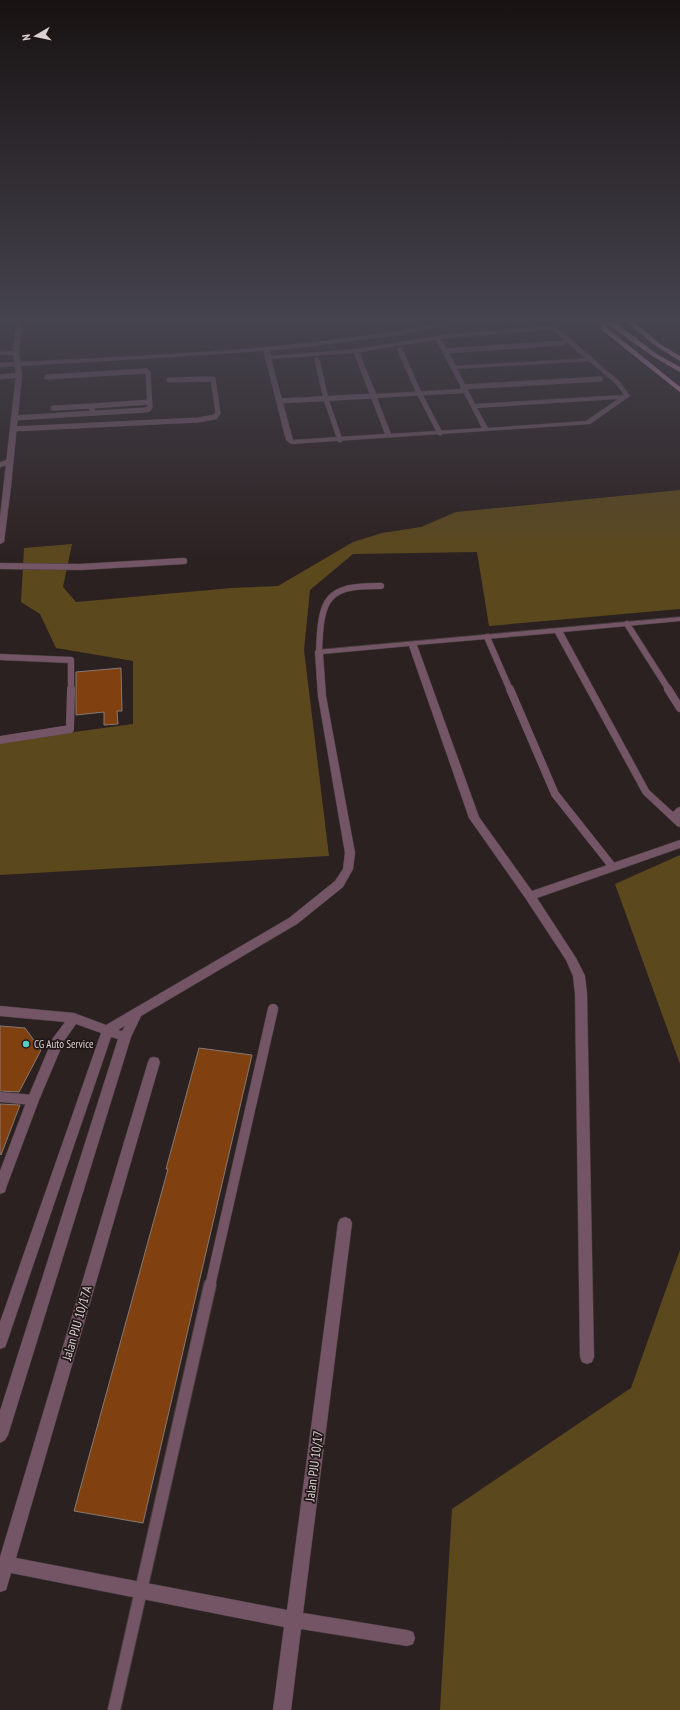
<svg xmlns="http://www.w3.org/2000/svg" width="680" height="1710" font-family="'PT Sans Narrow',sans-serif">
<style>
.green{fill:#5b481d}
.building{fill:#814010;stroke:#857a73}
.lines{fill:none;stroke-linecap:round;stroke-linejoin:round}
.service-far4-casing{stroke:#483d3d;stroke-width:5.5}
.service-far3-casing{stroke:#483d3d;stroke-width:7}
.service-far2-casing{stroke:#483d3d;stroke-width:8}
.service-far1-casing{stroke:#483d3d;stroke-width:11}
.service-casing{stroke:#483d3d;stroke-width:14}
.minor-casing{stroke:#483d3d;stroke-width:1}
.tertiary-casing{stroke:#483d3d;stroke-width:1}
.motorway-casing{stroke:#483d3d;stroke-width:1}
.service-far4{stroke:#735566;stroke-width:5}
.service-far3{stroke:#735566;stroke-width:6}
.service-far2{stroke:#735566;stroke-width:8}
.service-far1{stroke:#735566;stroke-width:10}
.service{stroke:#735566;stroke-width:12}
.minor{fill:#735566;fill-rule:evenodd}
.tertiary{fill:#735566;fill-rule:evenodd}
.motorway{fill:#e196c3;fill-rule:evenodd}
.poi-dot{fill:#56cec4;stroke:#221717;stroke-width:1.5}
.labels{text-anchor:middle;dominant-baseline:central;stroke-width:3.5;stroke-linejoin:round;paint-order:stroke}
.poi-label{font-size:11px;fill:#dad2d2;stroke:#221717;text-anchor:start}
.near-street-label{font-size:13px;fill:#dad2d2;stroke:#221717}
</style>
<rect width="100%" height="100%" fill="#2c2121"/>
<path class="green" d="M680 490V609L489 626 477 552 353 554 310 590 304 650 329 856 0 875V742L133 724V661L56 648 40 614 21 602 24 548 72 544 63 587 76 602 232 588 278 586 353 542 382 533 421 527 456 512Z
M680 855V1064L615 884Z
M680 1250V1710H440L452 1509 631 1388Z"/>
<path class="building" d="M121 668 122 711H117L118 724 104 725V712L76 715V672Z
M0 1026 25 1028 41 1050 19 1092 0 1091Z
M199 1048 252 1055 143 1523 74 1511 168 1169H166Z
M0 1104 20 1105 1 1155 0 1154Z"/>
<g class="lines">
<defs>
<path id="service-far4" d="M554 328 590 359
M400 350 419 393 440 433
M445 351 563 343
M317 360 326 399 340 440
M0 377 19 375
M463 387 600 379
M280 401 373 396
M92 406 150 402
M53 408 92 406V410
M14 418 145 410 149 409 150 407 148 373 146 371 47 377
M13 429 198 420 215 417 218 413 213 379 169 380
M0 465 10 461"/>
<path id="service-far3" d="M0 566 80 567 184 561
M627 624 669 690
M487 637 510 690
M319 652C321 599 325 585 381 586
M0 657 71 660V690"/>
<path id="service-far2" d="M510 689 555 794 612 866
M668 689 680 708
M0 740 70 729 71 689"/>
<path id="service-far1" d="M0 1097 33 1100
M210 1286 273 1009"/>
<path id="service" d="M114 1710 210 1285"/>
<path id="minor" d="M16 321H22L19 353 22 375 11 486 4 542 0 544V517L16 375 13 355H0V351H13Z
M554 326 556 327V329L441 339 456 366 592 358 619 381 630 396 590 424 291 444 286 440 263 349 268 348 271 356 356 349 456 333ZM436 340 462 389 376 394 359 352ZM354 353 385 434 293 440 271 359ZM589 361 615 383 624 395 475 404 457 369ZM464 393 482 428 391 434 377 398ZM618 399 586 421 488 428 477 408Z
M680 617V621L563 632 649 790 673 812 677 808 680 807V827L677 826 643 794 555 633 417 645 479 817 532 891 680 840V848L537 898 576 958 585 976 587 994 594 1357 592 1362 587 1364 582 1362 580 1357 575 994 573 976 566 960 526 899 469 818 409 646 323 654 326 696 355 853 353 869 343 887 297 924 141 1016 131 1037 8 1435 5 1440 0 1443V1411L118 1039 111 1037 7 1342 5 1347 0 1349V1322L101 1033 76 1024 64 1041 39 1100 6 1188 5 1192 0 1194V1171L27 1100 53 1038 65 1022 0 1016V1006L74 1013 106 1025 289 918 335 881 343 869 345 853 318 696 315 652 316 650ZM125 1026 122 1031 118 1030Z
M154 1057 158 1058 160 1062 16 1558 287 1610 338 1223 340 1219 345 1217 350 1219 352 1223 303 1613 407 1630 413 1632 415 1638 413 1644 407 1646 301 1629 291 1710H273L284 1627 11 1573 6 1590 0 1592V1557L148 1062 150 1058Z"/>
<path id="tertiary" d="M452 321H465L406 334 290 349 174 357 0 367V363C152 355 303 351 452 321Z"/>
<path id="motorway" d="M600 321H613L658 355 680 367V372L654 357 606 323 607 328 680 387V392L602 330Z
M625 321H633L660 344 680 356V361L656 346Z"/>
</defs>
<use href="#service-far4" class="service-far4-casing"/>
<use href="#service-far3" class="service-far3-casing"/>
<use href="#service-far2" class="service-far2-casing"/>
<use href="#service-far1" class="service-far1-casing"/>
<use href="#service" class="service-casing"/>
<use href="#minor" class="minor-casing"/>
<use href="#tertiary" class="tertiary-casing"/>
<use href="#motorway" class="motorway-casing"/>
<use href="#service-far4" class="service-far4"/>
<use href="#service-far3" class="service-far3"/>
<use href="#service-far2" class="service-far2"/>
<use href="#service-far1" class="service-far1"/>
<use href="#service" class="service"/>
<use href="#minor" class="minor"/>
<use href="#tertiary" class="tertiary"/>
<use href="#motorway" class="motorway"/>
</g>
<linearGradient id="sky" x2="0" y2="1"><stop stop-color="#181212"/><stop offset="0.57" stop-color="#45434e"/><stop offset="1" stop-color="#45434e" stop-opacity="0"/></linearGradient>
<rect width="680" height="561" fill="url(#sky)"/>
<circle class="poi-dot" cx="26" cy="1044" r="4"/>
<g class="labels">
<g class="poi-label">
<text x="34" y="1044">CG Auto Service</text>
</g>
<g class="near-street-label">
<text transform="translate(77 1323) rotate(-74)">Jalan PJU 10/17A</text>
<text transform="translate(314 1466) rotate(-83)">Jalan PJU 10/17</text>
</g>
</g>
<g transform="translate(36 36) rotate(261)" stroke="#221717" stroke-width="3" paint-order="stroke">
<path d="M0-3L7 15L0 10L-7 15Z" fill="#dad2d2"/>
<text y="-6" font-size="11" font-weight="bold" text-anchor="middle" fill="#dad2d2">N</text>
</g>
</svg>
